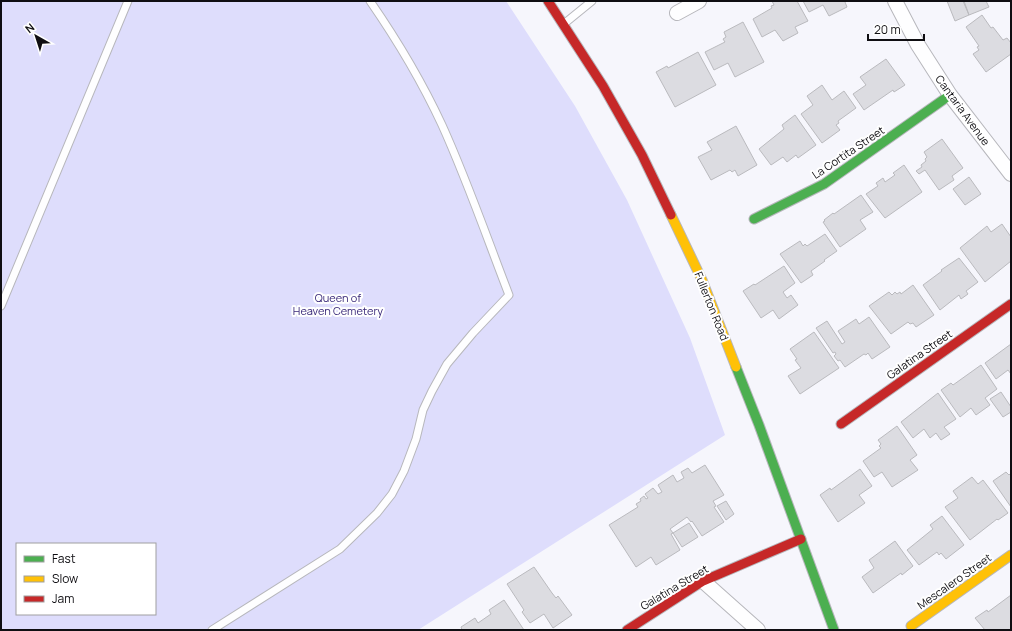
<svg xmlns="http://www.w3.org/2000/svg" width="1012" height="631" font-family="Manrope,sans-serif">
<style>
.green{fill:#deddfc;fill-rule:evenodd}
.building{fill:#dcdce1;stroke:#bababe}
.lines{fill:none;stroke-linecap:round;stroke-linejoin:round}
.lane-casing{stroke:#b7b7bc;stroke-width:9}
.street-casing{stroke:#b7b7bc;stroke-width:16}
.fast-casing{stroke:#b7b7bc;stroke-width:11}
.slow-casing{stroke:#b7b7bc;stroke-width:11}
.jam-casing{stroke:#b7b7bc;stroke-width:11}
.lane{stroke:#fefeff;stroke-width:7}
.street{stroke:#fefeff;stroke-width:14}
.fast{stroke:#4caf50;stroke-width:9}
.slow{stroke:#ffc107;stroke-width:9}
.jam{stroke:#c62828;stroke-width:9}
.labels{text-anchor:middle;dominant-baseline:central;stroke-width:4;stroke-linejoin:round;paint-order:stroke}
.street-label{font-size:11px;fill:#0f0e12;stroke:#fff}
.park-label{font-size:11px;fill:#382778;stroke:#fff}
</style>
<rect width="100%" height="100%" fill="#f6f6fc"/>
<path class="green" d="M1 1H506L575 106 627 200 690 338 725 435 418 630H1ZM17 544H155V614H17Z"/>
<path class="building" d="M772 1H797L808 21 795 27 798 33 783 41 775 30 762 37 753 19 772 8 771 6 774 5Z
M803 1H846L845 2 847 7 829 16 823 5 809 12Z
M947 1H964L969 15 955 21Z
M963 1H986L989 7 969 15Z
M982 15 991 28 993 27 1003 40 1007 38 1011 43V54L986 72 973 54 979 50 977 47 979 46 966 27Z
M743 22 764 62 735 77 728 63 714 70 705 52 725 42 723 39 726 37 724 32Z
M698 52 716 85 675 107 656 72 667 66 668 68Z
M886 59 905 85 894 92 893 90 864 110 853 94 866 85 860 77Z
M822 85 832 100 844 91 856 108 838 121 839 123 836 125 840 130 822 143 801 114 813 105 807 96Z
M795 115 816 145 798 158 796 155 787 162 783 157 771 165 759 149 784 129 782 125Z
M736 126 757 165 738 176 735 170 732 172 730 170 711 180 698 157 712 150 707 142Z
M942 139 963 168 952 176 954 180 939 190 925 170 919 174 916 171 922 167 921 165 926 161 925 159 927 157 924 152Z
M904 165 922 192 885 218 866 194 878 186 876 183 883 178 885 182 895 175 893 173Z
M969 177 981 194 965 205 953 189Z
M861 195 873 212 860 220 866 229 840 247 823 222 825 221 824 220 833 213 834 214Z
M1002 224 1011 237V261L985 282 960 248 987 226 991 232Z
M825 234 837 251 824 260 825 261 811 271 813 275 801 283 780 254 800 241 803 246 805 244 807 246Z
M959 258 978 282 966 291 968 294 961 299 959 295 940 310 923 285 942 271 941 270Z
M784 266 795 283 783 292 787 298 791 295 798 305 779 319 773 310 761 318 743 291 754 284 755 285Z
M913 285 934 315 916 327 913 323 910 324 908 322 891 334 869 306 889 292 892 295 895 292 897 294 900 292 901 294Z
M869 317 890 347 872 359 868 353 866 355 864 354 845 367 840 360 838 361 834 356 836 354 835 352 833 353 816 328 827 321 842 344 845 342 838 331 856 319 859 324Z
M814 332 839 368 800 394 788 376 801 368 795 360 797 359 790 349Z
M1011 344V374L1008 370 996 379 985 363Z
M981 365 997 389 985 398 990 405 976 415 971 408 960 417 941 390 951 383 953 385Z
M1001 392 1011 407V412L1003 417 990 399Z
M938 393 956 419 944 427 950 434 941 440 936 433 930 438 924 429 913 438 901 422Z
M897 426 917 455 910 460 918 470 892 487 882 472 874 477 863 461 881 448 879 446 881 444 878 440Z
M705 465 724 495 713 501 716 506 714 507 724 522 702 536 692 521 691 522 687 517 670 529 673 533 671 534 680 550 656 565 651 557 636 567 609 525 638 507 636 504 641 501 640 499 644 496 646 499 648 498 645 494 653 488 658 494 662 492 658 485 673 475 677 482 684 478 681 472 688 468 692 473Z
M860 469 872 486 859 495 865 503 838 522 820 495 830 488 831 490Z
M1006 472 1009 475 1011 473V507L993 481Z
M972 477 978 484 983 480 1008 513 998 520 997 519 970 540 945 507 958 498 953 491Z
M726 501 734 514 726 520 717 506Z
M942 516 964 545 946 559 941 553 939 555 937 552 919 565 907 550 933 529 930 525Z
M689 523 698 537 682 547 673 533Z
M895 541 913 566 902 575 901 573 873 593 862 577 874 568 869 560Z
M534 567 552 593 556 598 558 596 572 615 553 628 544 614 530 623 522 612 524 610 507 584Z
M1011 595V630H985L975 618 987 610 988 612Z
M504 600 524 630H462L461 627 475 618 478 623 491 614 489 610Z"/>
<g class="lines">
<defs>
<path id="lane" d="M565 23 592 1
M1 306 128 1
M212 630 340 549 377 513 392 494 404 471 416 439 423 410 432 391 447 364 473 333 509 295C487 238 467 180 442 125 422 82 397 40 370 1"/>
<path id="street" d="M895 1 918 45 950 95 1011 174
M677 13 699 1
M703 581 758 630"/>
<path id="fast" d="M754 219 824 184 950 95
M736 367 759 425 834 630"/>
<path id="slow" d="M671 215 702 280 736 367
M911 626 1011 555"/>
<path id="jam" d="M548 1 603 86 642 155 671 215
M841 424 1011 304
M627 630 703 581 801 539"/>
</defs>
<use href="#lane" class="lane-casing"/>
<use href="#street" class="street-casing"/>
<use href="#fast" class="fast-casing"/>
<use href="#slow" class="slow-casing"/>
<use href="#jam" class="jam-casing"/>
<use href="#lane" class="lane"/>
<use href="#street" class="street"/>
<use href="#fast" class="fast"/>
<use href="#slow" class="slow"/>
<use href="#jam" class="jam"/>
</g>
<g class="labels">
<g class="street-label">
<text transform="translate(963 110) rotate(54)">Cantaria Avenue</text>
<text transform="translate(848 152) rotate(-34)">La Cortita Street</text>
<text transform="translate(712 306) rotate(68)">Fullerton Road</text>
<text transform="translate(919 354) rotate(-35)">Galatina Street</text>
<text transform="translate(954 581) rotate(-35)">Mescalero Street</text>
<text transform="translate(674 587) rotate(-31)">Galatina Street</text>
</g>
<g class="park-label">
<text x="338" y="297">Queen of<tspan x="338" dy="13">Heaven Cemetery</tspan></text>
</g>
</g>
<rect width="1012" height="631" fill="none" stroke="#0f0e12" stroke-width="4"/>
<rect x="16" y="543" width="140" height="72" fill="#ffffff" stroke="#9f9fa0"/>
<rect x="24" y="556" width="20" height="6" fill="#4caf50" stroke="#9f9fa0"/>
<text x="52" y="563" font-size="12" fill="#0f0e12">Fast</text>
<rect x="24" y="576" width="20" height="6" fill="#ffc107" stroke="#9f9fa0"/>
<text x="52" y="583" font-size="12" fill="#0f0e12">Slow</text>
<rect x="24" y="596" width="20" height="6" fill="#c62828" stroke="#9f9fa0"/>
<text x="52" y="603" font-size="12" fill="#0f0e12">Jam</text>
<g transform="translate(36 36) rotate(321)" stroke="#ffffff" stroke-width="3" paint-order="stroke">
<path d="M0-3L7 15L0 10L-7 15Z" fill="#0f0e12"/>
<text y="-6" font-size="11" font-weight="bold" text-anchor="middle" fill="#0f0e12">N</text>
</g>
<path d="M868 34v6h56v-6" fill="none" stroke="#0f0e12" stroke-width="2"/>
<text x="874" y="34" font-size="12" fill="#0f0e12" stroke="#ffffff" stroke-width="3" paint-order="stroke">20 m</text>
</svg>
